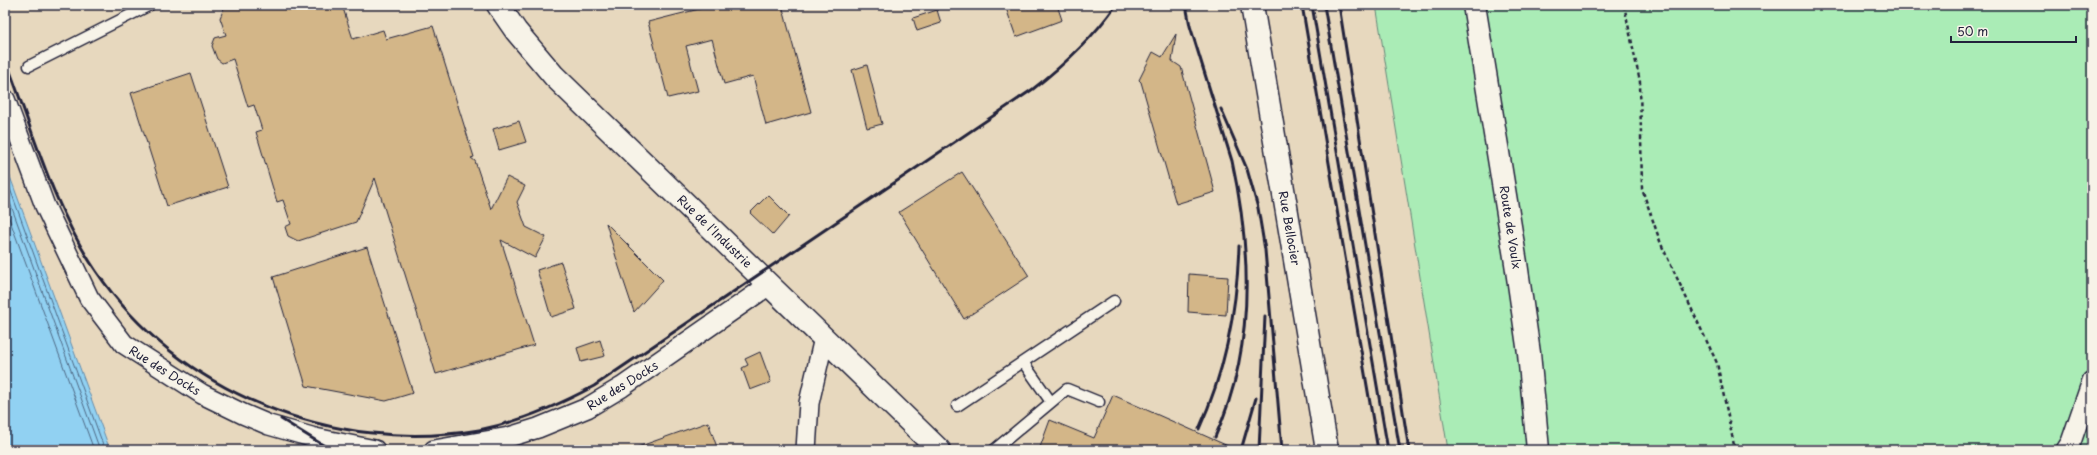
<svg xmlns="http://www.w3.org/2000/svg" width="2097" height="455" font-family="'Playpen Sans',sans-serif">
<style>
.built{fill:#e7d8be}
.green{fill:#aaecb6;stroke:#668778}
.water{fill:#91d1f2;stroke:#658ba9}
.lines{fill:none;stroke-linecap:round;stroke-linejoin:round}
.shore{stroke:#4e6884;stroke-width:1}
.building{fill:#d3b688;stroke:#22223b}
.service-casing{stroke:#22223b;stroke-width:13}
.minor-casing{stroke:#22223b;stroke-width:22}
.tertiary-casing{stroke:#22223b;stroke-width:25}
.secondary-casing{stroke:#22223b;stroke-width:25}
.path{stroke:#22223b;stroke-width:2.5;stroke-dasharray:4 3;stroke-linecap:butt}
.service{stroke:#f7f3e8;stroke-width:10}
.minor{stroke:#f7f3e8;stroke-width:19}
.tertiary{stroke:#f7f3e8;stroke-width:22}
.secondary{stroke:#f7f3e8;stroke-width:22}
.rail{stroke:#22223b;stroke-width:3}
.labels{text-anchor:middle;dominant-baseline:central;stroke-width:3;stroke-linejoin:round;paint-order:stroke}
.street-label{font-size:12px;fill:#22223b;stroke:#f7f3e8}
</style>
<rect width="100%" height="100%" fill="#f0e7d5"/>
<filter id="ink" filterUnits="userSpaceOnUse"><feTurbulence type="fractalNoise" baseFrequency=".025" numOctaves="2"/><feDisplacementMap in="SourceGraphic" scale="8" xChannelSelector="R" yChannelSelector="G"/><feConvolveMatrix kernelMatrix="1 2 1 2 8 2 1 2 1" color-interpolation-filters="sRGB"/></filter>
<g filter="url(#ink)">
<path class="built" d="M5 5H1376L1448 450H110L5 163Z"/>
<path class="green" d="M1376 5H2092V450H1448Z"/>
<path class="water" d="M5 163 110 450H5Z"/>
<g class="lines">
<path class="shore" d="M5 175 105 450
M5 189 100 450
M5 207 94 450"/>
</g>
<path class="building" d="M233 5H342L353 39 383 30 386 39 433 26 474 157 471 158 475 161 491 209 507 177 525 186 517 202 526 227 546 237 535 258 501 240 534 345 436 374 375 178 356 222 298 241 288 236 285 227 291 224 283 200 277 202 256 132 262 130 254 105 248 107 233 59 222 63 217 59 212 46 215 38 226 35 220 18 224 8Z
M702 5H782L811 112 766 125 753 76 724 84 712 39 686 46 698 91 668 98 648 22 703 8Z
M1005 5H1057L1062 20 1016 37Z
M937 10 941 23 917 31 913 18Z
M1176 34 1172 61 1181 67 1215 192 1176 204 1141 82 1139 80 1153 52 1162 57Z
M867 65 882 124 867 128 852 70Z
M191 73 228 187 167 206 131 93Z
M519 121 526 142 499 150 493 129Z
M962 172 1029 276 964 319 899 212Z
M768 195 789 216 773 235 750 213Z
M606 223 663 280 634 312 619 267Z
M367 247 413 393 386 401 306 386 273 277Z
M561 262 576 309 551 317 537 270Z
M1189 274 1228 277 1226 315 1188 312Z
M600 340 605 356 581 362 577 348Z
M760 352 771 382 750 390 742 368 748 365 745 359Z
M1113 395 1237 450H1039L1050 420 1094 438Z
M708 422 718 450H636L635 448Z"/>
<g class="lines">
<defs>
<path id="service" d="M29 66 150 5
M1023 362 1051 402
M957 406 1114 301
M994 450 1067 389 1099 402"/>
<path id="minor" d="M5 99 45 206 89 298 124 344 202 394 243 414 269 425 315 438 375 450
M434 450 509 437 538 428 587 408 622 387 769 285
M806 450 809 403 824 338
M2066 450 2071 442 2092 381"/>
<path id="tertiary" d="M1252 5 1327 450"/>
<path id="secondary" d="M498 5 516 31 554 76 939 450
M1474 5 1516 263 1529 353 1538 450"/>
</defs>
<use href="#service" class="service-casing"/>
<use href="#minor" class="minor-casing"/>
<use href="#tertiary" class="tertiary-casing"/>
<use href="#secondary" class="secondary-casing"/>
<path class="path" d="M1624 5 1640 82 1642 189 1661 244 1717 363 1735 450"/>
<use href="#service" class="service"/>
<use href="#minor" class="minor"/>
<use href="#tertiary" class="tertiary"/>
<use href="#secondary" class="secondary"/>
<path class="rail" d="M1186 5 1190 26 1232 161C1252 253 1255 350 1215 437
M1302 5 1378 450
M1312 5 1388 450
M1324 5 1400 450
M1339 5 1409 450
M5 58C32 128 53 208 96 271 178 393 334 455 479 430 520 422 557 406 594 386L1033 89C1064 65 1093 38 1116 5
M1221 109 1247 169 1258 208 1265 250 1282 450
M281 419 331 450
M1199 429C1225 372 1237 309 1239 246
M1241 450 1256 398
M1259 450 1265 316"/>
</g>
</g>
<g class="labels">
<g class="street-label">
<text transform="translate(1511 227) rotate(81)">Route de Voulx</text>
<text transform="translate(1290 228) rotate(80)">Rue Bellocier</text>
<text transform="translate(715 231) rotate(44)">Rue de l'Industrie</text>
<text transform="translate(165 370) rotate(32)">Rue des Docks</text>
<text transform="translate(622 385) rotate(-32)">Rue des Docks</text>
</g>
</g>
<rect width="2097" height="455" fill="none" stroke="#f7f3e8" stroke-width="20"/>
<rect x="10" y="10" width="2077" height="435" fill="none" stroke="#22223b" stroke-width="1.5" filter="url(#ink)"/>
<path d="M1951 36v6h125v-6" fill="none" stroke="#22223b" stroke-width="2"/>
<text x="1957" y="36" font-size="12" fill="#22223b" stroke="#f7f3e8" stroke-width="3" paint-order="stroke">50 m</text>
</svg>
